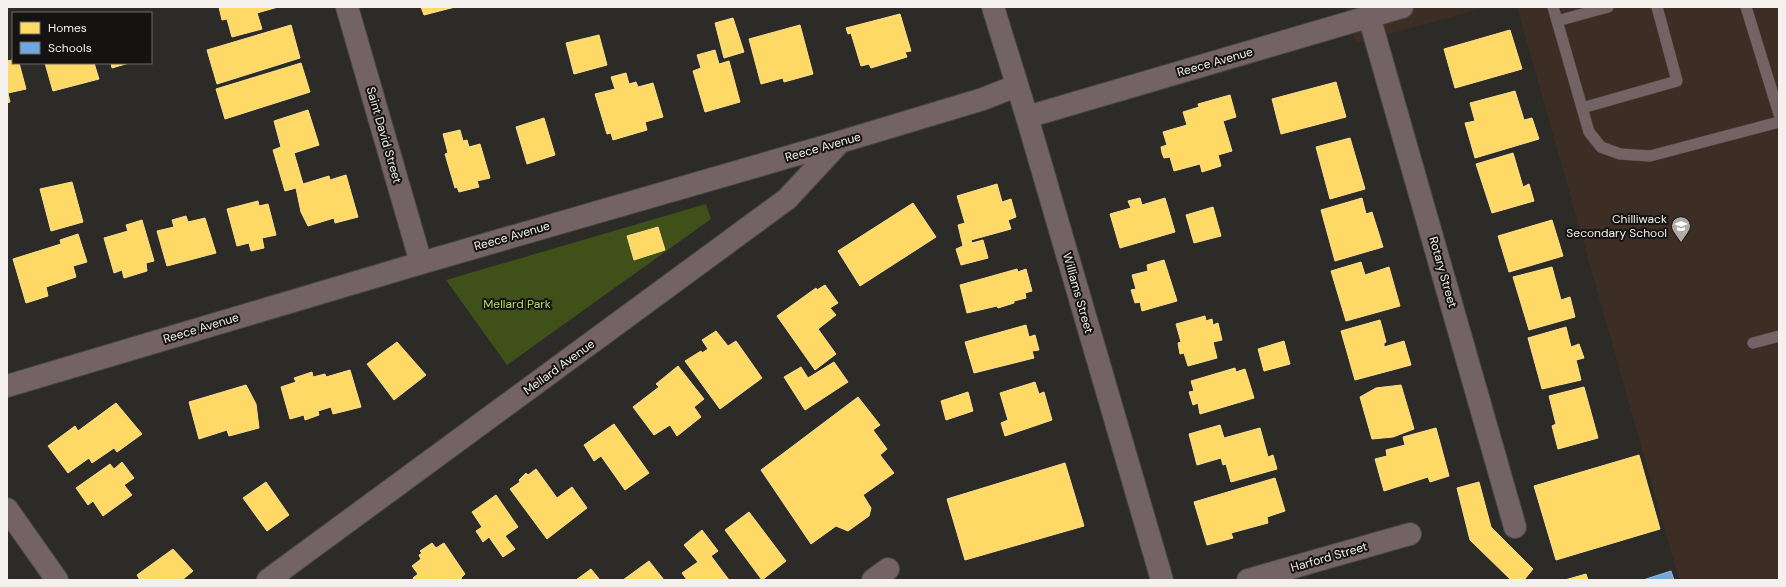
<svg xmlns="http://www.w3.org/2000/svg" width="1786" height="587" font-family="'DM Sans',sans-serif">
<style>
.education{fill:#3d2e25}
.green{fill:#3f5018}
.homes{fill:#ffd966;stroke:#fbe08f}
.schools{fill:#6fa8dc;stroke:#97bee1}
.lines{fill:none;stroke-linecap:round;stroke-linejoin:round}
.lane-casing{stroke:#484745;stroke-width:12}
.street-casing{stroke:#484745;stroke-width:24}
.lane{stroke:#736365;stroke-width:11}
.street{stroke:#736365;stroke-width:22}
.labels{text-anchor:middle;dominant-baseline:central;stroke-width:4;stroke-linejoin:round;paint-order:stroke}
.street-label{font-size:12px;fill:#f3f0ee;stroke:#151312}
.poi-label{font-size:12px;fill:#f3f0ee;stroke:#151312;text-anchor:end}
.park-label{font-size:12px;fill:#b2d968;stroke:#151312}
</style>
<rect width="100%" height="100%" fill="#2d2b28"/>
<path class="education" d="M1346 7H1487L1356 43Z
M1517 7H1779V580H1679Z"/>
<path class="green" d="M706 204 711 219 507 365 446 280Z"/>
<path class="homes" d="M219 7H278L257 13 262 29 232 37 227 19 222 20Z
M421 7H455L424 15Z
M900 14 911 51 905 52 907 57 871 68 869 64 861 66 851 33 848 34 846 28Z
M733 18 744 52 724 58 715 23Z
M291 25 300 58 217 84 207 50Z
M800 25 813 74 784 82 783 78 761 84 749 39Z
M1510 30 1522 69 1455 88 1444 49Z
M599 35 607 65 574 74 566 43Z
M715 50 719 64 729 61 740 102 705 112 693 71 701 68 697 55Z
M13 60V63H19L26 89 8 93 10 102 7 103V61Z
M45 63H94L99 79 53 91Z
M111 63H129L112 68Z
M301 63 310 92 225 119 216 89Z
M626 73 629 84 636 82 638 87 653 83 663 117 645 122 647 130 613 140 611 133 607 134 595 94 615 89 611 77Z
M1336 82 1346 117 1281 134 1272 99Z
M1515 91 1524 120 1532 118 1539 139 1475 158 1465 123 1475 121 1470 103Z
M1230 95 1236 117 1223 121 1232 151 1218 155 1221 166 1202 172 1200 164 1174 171 1170 157 1164 158 1162 153 1161 147 1167 145 1163 132 1187 125 1183 112 1199 107 1198 104Z
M308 110 319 145 294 153 303 184 329 176 330 180 346 175 358 217 335 223 334 218 308 226 301 212 296 188 285 191 273 150 281 147 274 121Z
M544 118 555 155 527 164 516 127Z
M460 130 463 141 467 140 469 147 480 144 490 178 477 181 479 187 459 192 457 187 455 188 445 154 448 153 443 134Z
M1350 138 1365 189 1330 199 1316 147Z
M1513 153 1523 187 1529 184 1534 201 1492 213 1476 164Z
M72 182 83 222 51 231 40 189Z
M997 184 1002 202 1011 199 1016 217 1008 220 1011 229 971 240 972 243 983 240 988 258 961 265 956 249 963 246 958 225 965 223 957 196Z
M1140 198 1142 205 1165 198 1175 232 1120 248 1110 214 1131 208 1128 201Z
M1362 198 1366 214 1372 212 1383 247 1335 261 1321 210Z
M258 201 259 206 268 204 276 235 262 238 264 248 251 251 249 243 237 246 227 209Z
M913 203 936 237 860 286 838 251Z
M1213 207 1221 236 1194 243 1186 215Z
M186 216 188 222 205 218 216 253 167 266 157 231 174 227 172 220Z
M142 220 154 261 146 263 147 271 124 278 122 270 114 273 104 238 128 231 126 225Z
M1552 220 1563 256 1509 272 1498 236Z
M658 227 665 250 634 260 627 236Z
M78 234 87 262 73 266 76 277 46 287 48 296 26 303 13 259 61 244 60 240Z
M1164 260 1177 301 1142 311 1140 302 1135 303 1131 290 1136 289 1132 275 1148 271 1147 265Z
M1361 262 1365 275 1389 267 1400 306 1346 321 1331 271Z
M1552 267 1561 300 1570 297 1575 317 1529 330 1513 277Z
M1017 269 1018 272 1026 269 1032 291 1025 293 1026 298 1014 301V303L998 308 997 306 967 313 960 285Z
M825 285 838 303 830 308 836 315 818 329 836 354 815 370 777 316 816 288 817 290Z
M1205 316 1206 321 1212 319 1213 325 1218 323 1222 340 1213 342 1217 358 1188 366 1184 353 1180 354 1178 343 1181 342 1176 324Z
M1380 320 1386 342 1384 343V347L1404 341 1411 365 1355 380 1341 331Z
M1026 325 1029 337 1035 335 1039 350 1032 351 1034 358 974 373 965 342Z
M1566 327 1571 347 1579 344 1584 358 1576 360 1581 380 1542 389 1528 338Z
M716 331 728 346 736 341 762 378 720 409 685 361 701 351 702 353 708 349 702 340Z
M1284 341 1290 364 1264 371 1258 349Z
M397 342 426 375 394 400 367 364Z
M834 362 848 382 805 410 784 377 801 367 808 378Z
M678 366 704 399 694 407 701 417 677 436 670 425 654 435 633 407 659 387 656 384Z
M1235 368 1236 372 1245 369 1254 398 1200 414 1198 403 1193 405 1189 392 1194 391 1191 381Z
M350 370 361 407 333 414 331 407 318 411 319 415 305 420 304 415 290 419 281 387 296 382 294 378 312 372 313 377 325 374 326 377Z
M1035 382 1039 394 1044 392 1052 420 1005 436 1001 423 1008 420 1000 393Z
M246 385 256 404 259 428 229 436 227 430 199 439 189 402Z
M1401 385 1414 429 1393 437 1372 439 1360 397 1376 388Z
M1584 387 1598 438 1558 449 1552 426 1556 424 1549 396Z
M968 392 973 411 946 420 941 401Z
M858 397 880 425 873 430 887 449 880 455 894 473 863 495 871 508 869 516 848 531 836 526 811 544 761 470Z
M116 403 142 434 117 452 114 448 92 463 89 458 68 473 48 446 75 426 78 431Z
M614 424 649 473 625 490 601 456 594 461 584 445Z
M1220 425 1224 438 1260 428 1268 457 1273 455 1277 469 1231 482 1226 464 1223 465 1221 458 1197 465 1189 434Z
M1436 428 1449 476 1430 482 1428 477 1384 491 1375 459 1387 456 1386 450 1405 445 1403 437Z
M1639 455 1660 529 1556 560 1534 486Z
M122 462 134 478 124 485 132 495 103 516 93 501 88 505 76 488 110 464 114 469Z
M1065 463 1084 526 965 560 947 499Z
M536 469 557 498 572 487 587 508 547 539 510 489 520 482 519 480 526 473 528 475Z
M1275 478 1285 511 1267 517 1268 523 1231 533 1233 538 1207 545 1194 502Z
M266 482 289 515 267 531 243 498Z
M1479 482 1491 527 1533 569 1524 580H1511L1470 540 1457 488Z
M496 495 518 527 505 536 515 549 503 557 489 537 483 542 476 531 482 527 472 512Z
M749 512 786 561 762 580 725 530Z
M702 530 718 551 711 556 729 580H687L682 573 698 562 684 545Z
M432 543 436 548 444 543 465 574 461 578 462 580H414L413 578 418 574 412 566 421 559 419 555 422 553 420 551Z
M173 549 193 571 182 580H140L137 575Z
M649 561 664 580H623Z
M591 569 600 580H576Z
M1586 574 1588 580H1565Z"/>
<path class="schools" d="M1671 571 1674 580H1643Z"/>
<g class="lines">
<defs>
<path id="lane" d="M1553 7 1589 132 1601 147 1620 154 1650 156 1779 122
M1746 7 1779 114
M1557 21 1608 7
M1582 108 1677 81 1657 7
M1753 343 1779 336"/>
<path id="street" d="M347 7 421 263
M993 7 1027 117 1162 580
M1369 16 1515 527
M1027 117 1402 7
M7 386 421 263 840 142 983 99 1016 86
M7 509 57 580
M268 580 787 199 840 142
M873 580 888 569
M1248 580 1410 534"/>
</defs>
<use href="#lane" class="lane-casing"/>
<use href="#street" class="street-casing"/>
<use href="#lane" class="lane"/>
<use href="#street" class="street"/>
</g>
<defs>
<symbol id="school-pin" viewBox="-11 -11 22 30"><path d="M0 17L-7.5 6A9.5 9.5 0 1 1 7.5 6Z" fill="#aeaba9" stroke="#151312"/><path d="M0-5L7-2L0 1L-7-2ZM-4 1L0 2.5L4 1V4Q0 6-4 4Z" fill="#fff"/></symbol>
</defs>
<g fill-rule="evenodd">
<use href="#school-pin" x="1670" y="215" width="22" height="30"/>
</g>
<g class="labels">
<g class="street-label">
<text transform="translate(1215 62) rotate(-16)">Reece Avenue</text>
<text transform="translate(384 135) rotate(74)">Saint David Street</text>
<text transform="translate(823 147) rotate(-16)">Reece Avenue</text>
<text transform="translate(512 236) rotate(-16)">Reece Avenue</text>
<text transform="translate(1443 272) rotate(74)">Rotary Street</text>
<text transform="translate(1078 293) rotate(74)">Williams Street</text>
<text transform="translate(201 328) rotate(-17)">Reece Avenue</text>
<text transform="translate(559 367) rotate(-36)">Mellard Avenue</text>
<text transform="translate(1329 557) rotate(-16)">Harford Street</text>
</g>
<g class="poi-label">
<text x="1667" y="219">Chilliwack<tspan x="1667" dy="14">Secondary School</tspan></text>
</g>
<g class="park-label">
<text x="517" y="304">Mellard Park</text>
</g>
</g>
<rect width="1786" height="587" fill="none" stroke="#f3f0ee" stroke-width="16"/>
<rect x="12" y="12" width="140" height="52" fill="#151312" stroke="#6e6b6a"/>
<rect x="20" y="22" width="20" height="12" fill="#ffd966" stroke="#6e6b6a"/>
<text x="48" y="32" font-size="12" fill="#f3f0ee">Homes</text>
<rect x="20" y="42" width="20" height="12" fill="#6fa8dc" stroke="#6e6b6a"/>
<text x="48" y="52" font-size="12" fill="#f3f0ee">Schools</text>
</svg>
